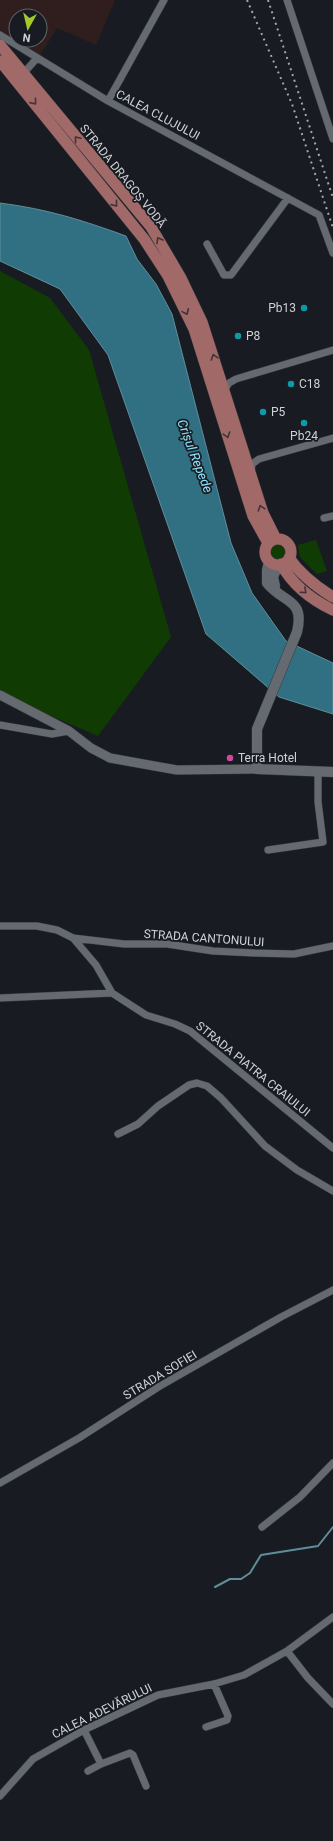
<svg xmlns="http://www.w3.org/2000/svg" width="333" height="1841" font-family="Roboto,sans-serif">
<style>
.industrial{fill:#301d1d;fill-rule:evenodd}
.green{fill:#103c03}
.water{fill:#307082;stroke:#608d9b}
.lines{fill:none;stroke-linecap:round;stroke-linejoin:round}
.stream{stroke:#608d9b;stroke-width:2}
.minor-casing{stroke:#35383c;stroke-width:8}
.tertiary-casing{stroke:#35383c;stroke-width:10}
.secondary-casing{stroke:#35383c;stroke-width:11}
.primary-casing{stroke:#35383c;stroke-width:12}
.minor{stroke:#656a71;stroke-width:7}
.tertiary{stroke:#656a71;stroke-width:9}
.secondary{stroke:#656a71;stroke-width:10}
.primary{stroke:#a26969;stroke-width:11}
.rail{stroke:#a4a8ac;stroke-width:2;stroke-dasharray:2 4;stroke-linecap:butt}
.oneway{stroke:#413337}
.culture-dot{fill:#0f9aa8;stroke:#181c22;stroke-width:1.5}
.hotel-dot{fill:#d1479c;stroke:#181c22;stroke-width:1.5}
.labels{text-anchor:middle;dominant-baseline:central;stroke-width:3.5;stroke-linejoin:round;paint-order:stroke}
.street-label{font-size:12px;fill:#cfd2d6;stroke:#181c22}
.poi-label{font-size:12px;fill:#cfd2d6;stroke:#181c22;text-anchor:start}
.water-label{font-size:13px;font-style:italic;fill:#8fe3fc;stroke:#181c22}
</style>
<rect width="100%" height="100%" fill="#181c22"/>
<path class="industrial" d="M0 0H115L96 45 57 28 39 57 0 30ZM16 16H40V40H16Z"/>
<path class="green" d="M0 271 50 298 89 350 171 637 98 736 0 694Z
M316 540 327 571 317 574 300 557 298 545Z
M270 552a8 8 0 1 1 16 0a8 8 0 1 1-16 0Z"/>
<path class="water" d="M0 203C47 209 82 220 126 236L137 259 156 284 172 314 231 543 252 593 286 641 333 663V714L279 697 206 634 108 355 60 289 0 261Z"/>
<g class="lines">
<path class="stream" d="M215 1587 230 1579H241L250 1573 261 1555 318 1546 333 1527"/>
<defs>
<path id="minor" d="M287 0 333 139
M0 35 108 101 319 215 333 253
M23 74 37 58
M108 101 164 0
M207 244 224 275H231L288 198
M224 391 229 383 236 379 333 350
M251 472 252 464 259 459 333 438
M324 518 333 516
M0 725 52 734 69 731
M268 850 323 842 318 802V772
M0 926H37L57 930 73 938 96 965 112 993 146 1015 175 1024 190 1031 333 1148
M73 938 124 944H167L213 951 254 953 294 954 333 946
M0 998 112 993
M118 1134 138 1124 158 1106 189 1085 197 1083 207 1086 221 1098 265 1146 297 1170 333 1191
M0 1483 79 1438 160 1386 281 1317 333 1290
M262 1527 300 1497 333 1463
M287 1651 308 1678 333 1704
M206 1727 227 1720 228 1716 214 1684
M84 1730 101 1764
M88 1771 101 1764 130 1753 133 1755 146 1786
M0 1796 33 1759 84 1730 158 1695 214 1684 244 1675 287 1651 333 1617"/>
<path id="tertiary" d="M0 695 69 731 91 748 110 758 177 770 257 769"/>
<path id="secondary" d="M269 562 267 570V583C284 604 305 598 297 632L257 729V769L333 772
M275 586 273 577 278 565"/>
<path id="primary" d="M0 45 151 227 181 278 202 322 263 513 276 539
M0 61 144 239 168 276 194 329 253 516 268 543
M265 552a13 13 0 1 1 26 0a13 13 0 1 1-26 0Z
M289 558C301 575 315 586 333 597
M281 564C292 584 312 600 333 610"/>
</defs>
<use href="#minor" class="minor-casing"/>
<use href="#tertiary" class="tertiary-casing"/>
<use href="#secondary" class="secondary-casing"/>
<use href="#primary" class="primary-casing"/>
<use href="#minor" class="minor"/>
<use href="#tertiary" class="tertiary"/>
<use href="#secondary" class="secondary"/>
<use href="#primary" class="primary"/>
<path class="rail" d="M247 0 292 104 333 228
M268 0 333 198"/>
</g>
<defs><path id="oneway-chevron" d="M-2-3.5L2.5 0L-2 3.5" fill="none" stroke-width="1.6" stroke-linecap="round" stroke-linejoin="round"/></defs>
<g class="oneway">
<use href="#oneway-chevron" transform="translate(34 102) rotate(51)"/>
<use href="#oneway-chevron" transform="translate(77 139) rotate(-130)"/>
<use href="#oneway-chevron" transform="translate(115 204) rotate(51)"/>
<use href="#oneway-chevron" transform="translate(159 240) rotate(-121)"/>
<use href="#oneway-chevron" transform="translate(186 312) rotate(66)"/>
<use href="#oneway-chevron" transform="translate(214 357) rotate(-108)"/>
<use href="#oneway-chevron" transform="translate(227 435) rotate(72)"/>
<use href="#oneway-chevron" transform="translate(261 508) rotate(-108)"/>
<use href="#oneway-chevron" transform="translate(304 591) rotate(42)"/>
</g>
<g class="culture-dot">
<circle cx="304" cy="308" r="4"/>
<circle cx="238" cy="336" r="4"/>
<circle cx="291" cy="384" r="4"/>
<circle cx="263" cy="412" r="4"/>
<circle cx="304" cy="423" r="4"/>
</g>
<circle class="hotel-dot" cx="230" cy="758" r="4"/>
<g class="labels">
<g class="street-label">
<text transform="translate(158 115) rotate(28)">CALEA CLUJULUI</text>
<text transform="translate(123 176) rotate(51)">STRADA DRAGOȘ VODĂ</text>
<text transform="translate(204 938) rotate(4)">STRADA CANTONULUI</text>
<text transform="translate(253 1069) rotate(39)">STRADA PIATRA CRAIULUI</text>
<text transform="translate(160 1375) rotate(-31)">STRADA SOFIEI</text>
<text transform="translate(102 1711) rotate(-26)">CALEA ADEVĂRULUI</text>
</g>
<g class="poi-label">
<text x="296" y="308" text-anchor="end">Pb13</text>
<text x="246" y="336">P8</text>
<text x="299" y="384">C18</text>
<text x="271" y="412">P5</text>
<text x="304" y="436" text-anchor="middle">Pb24</text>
<text x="238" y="758">Terra Hotel</text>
</g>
<g class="water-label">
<text transform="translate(195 456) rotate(69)">Crișul Repede</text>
</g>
</g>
<g transform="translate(28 28) rotate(188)"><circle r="19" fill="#181c22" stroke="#61656a"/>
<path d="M0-3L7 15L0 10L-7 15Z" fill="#a1c92a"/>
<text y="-6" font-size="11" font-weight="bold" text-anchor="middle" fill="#cfd2d6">N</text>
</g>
</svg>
